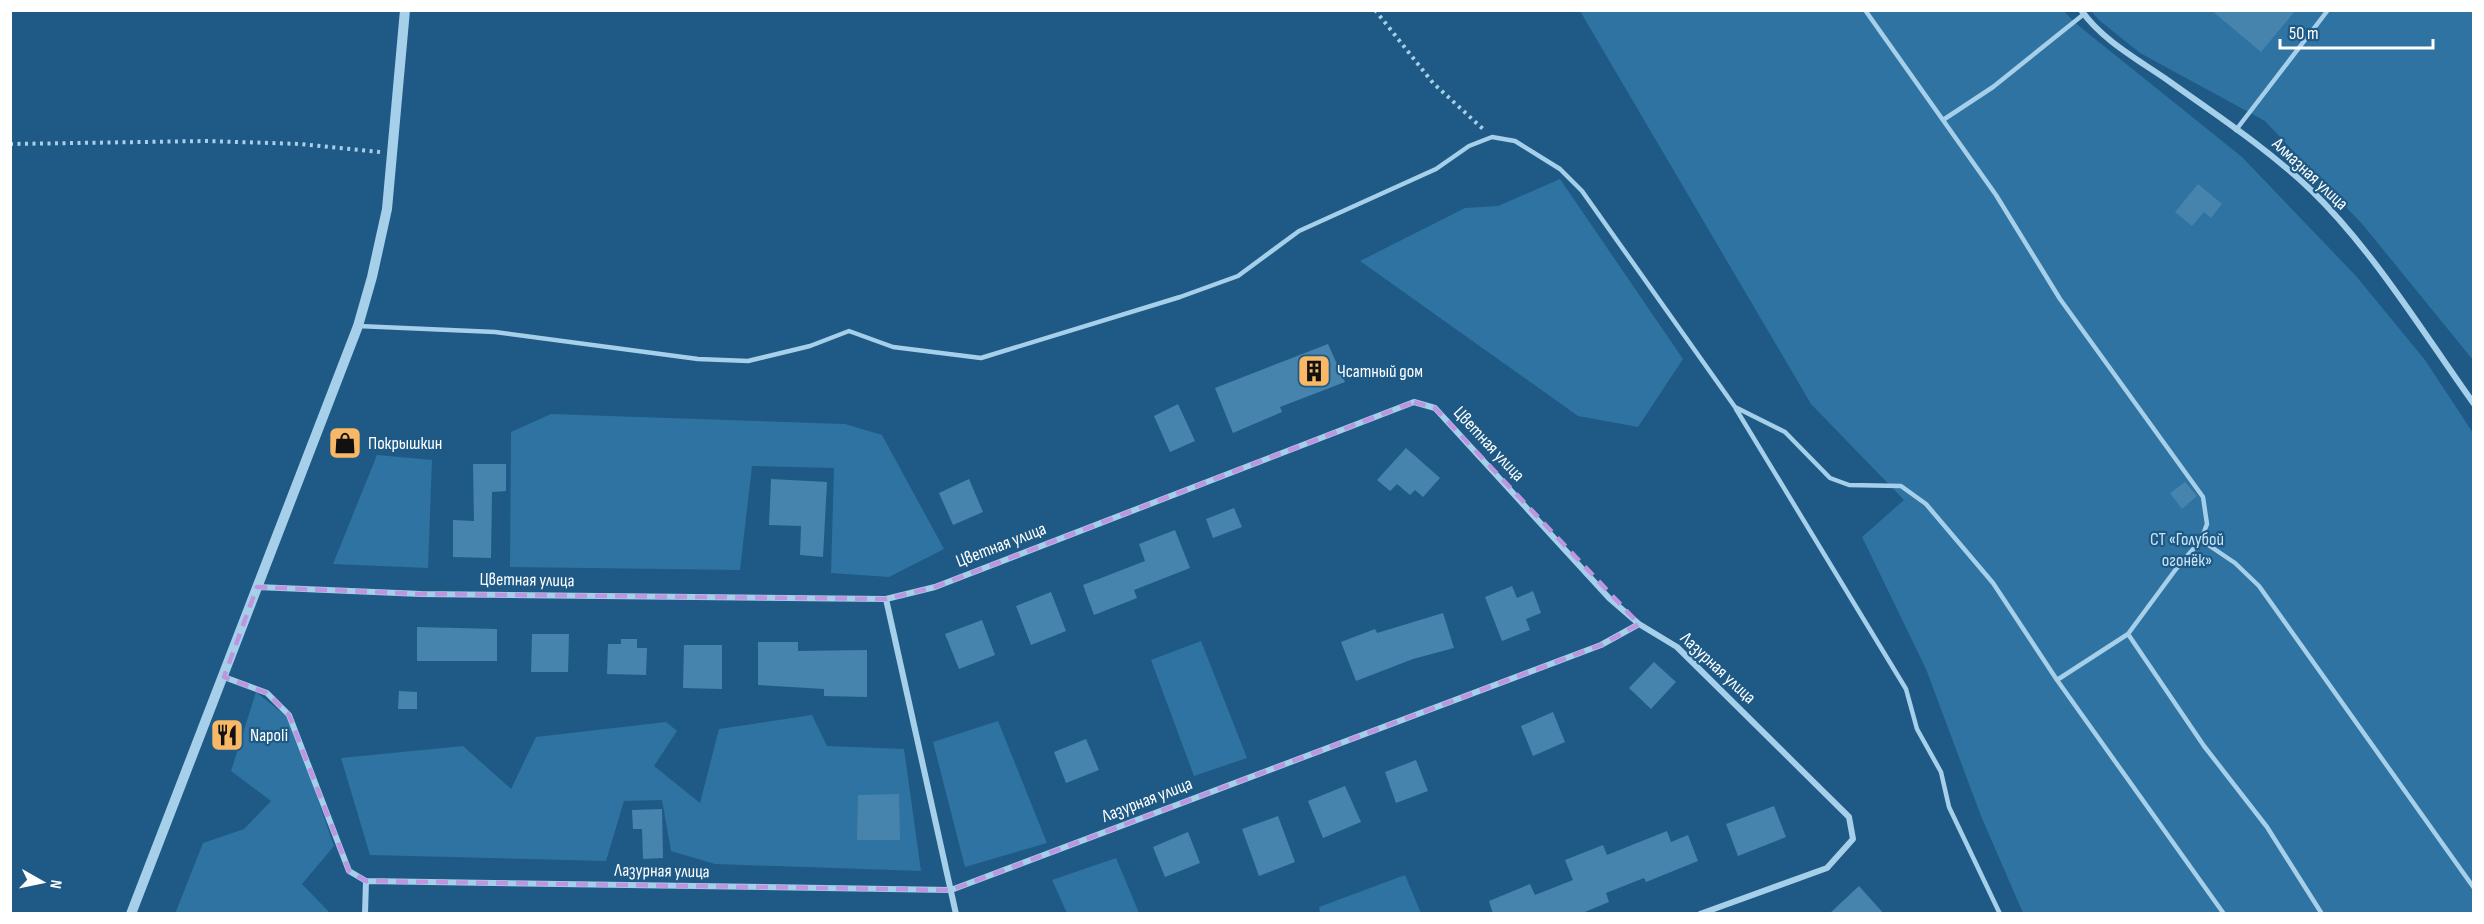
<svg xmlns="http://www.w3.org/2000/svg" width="2484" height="924" font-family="'Sofia Sans Condensed',sans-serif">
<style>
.green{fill:#2e73a1}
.building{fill:#4684ad}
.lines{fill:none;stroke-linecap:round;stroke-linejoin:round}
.path{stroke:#a6cfea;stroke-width:4;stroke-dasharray:3 4.5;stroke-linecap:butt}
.service{stroke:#a6cfea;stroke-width:4.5}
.minor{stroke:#a6cfea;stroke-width:6}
.tertiary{stroke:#a6cfea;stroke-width:10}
.marked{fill:none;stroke:#bd96df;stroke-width:4.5;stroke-dasharray:12 8;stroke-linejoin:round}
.labels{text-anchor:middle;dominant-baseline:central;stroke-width:4.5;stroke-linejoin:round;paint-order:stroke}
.street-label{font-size:18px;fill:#fff;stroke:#1e5a85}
.poi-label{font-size:18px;fill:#fff;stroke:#1e5a85;text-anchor:start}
.park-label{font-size:18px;fill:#cae5f7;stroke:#1e5a85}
</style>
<rect width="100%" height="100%" fill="#1e5a85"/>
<path class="green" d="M1580 11H2064L2074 22 2242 157 2356 276 2425 360 2473 433V913H2023L1981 816 1926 669 1862 537 1904 500 1811 404Z
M2091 11H2473V360L2363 225 2265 121 2140 53 2099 20Z
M1560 179 1683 359 1638 427 1578 416 1360 261 1465 208 1498 206Z
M551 414 845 424 882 435 944 549 889 577 831 573 834 468 752 466 740 570 510 567 511 432Z
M377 455 432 460 428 568 333 564Z
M1201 641 1247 758 1194 776 1151 660Z
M256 692 290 719 334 846 302 884 330 913 175 914 203 843 244 829 271 801 231 771Z
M812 715 827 746 904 749 921 871 715 864 671 851 662 800 624 801 606 861 370 855 341 758 463 746 511 789 536 737 666 722 677 731 654 766 700 803 719 729Z
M998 721 1047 843 965 867 933 742Z
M1116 858 1139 913H1067L1052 880Z
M1405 875 1421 913H1320L1319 907Z"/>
<path class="building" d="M2211 10H2296L2261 52Z
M2198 184 2222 204 2211 218 2204 212 2192 226 2175 212Z
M1328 344 1345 382 1280 407 1282 412 1233 433 1215 388Z
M1178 404 1195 441 1170 452 1154 416Z
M1406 448 1440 478 1423 497 1415 490 1410 495 1397 484 1390 491 1377 480Z
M473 464H506V491L492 492 491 558 453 557V520L474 521Z
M771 479 827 482 823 557 800 555 801 526 769 525Z
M969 479 983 512 953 525 939 493Z
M2185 482 2197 496 2182 509 2170 493Z
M1234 508 1242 527 1213 538 1206 519Z
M1175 530 1190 568 1134 590 1137 598 1094 615 1083 585 1145 561 1139 544Z
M1512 586 1517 598 1533 591 1541 613 1526 619 1530 630 1502 641 1485 597Z
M1051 592 1066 631 1031 645 1016 606Z
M1443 613 1454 648 1413 659 1356 681 1341 642 1375 629 1377 633Z
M982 620 995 655 959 669 945 634Z
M417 627 497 629V661H417Z
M532 634H569L568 672H531Z
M621 639H637V648H647L646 675 607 674 608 644H621Z
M758 642H798V651L867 650V697L824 696V689L758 685Z
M684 645H722V689L683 688Z
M1654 662 1676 682 1651 709 1629 688Z
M399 691 417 692V709H398Z
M1553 712 1565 742 1533 756 1521 726Z
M1086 739 1099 770 1066 783 1054 752Z
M1416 760 1428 791 1396 803 1385 772Z
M1345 786 1361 822 1323 838 1308 801Z
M899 794 900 840H857L858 795Z
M1774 806 1786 837 1738 856 1726 824Z
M662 809 663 858 643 859 642 829H633L632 810Z
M1278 816 1295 862 1259 876 1242 829Z
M1667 831 1671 842 1688 835 1698 861 1646 882 1644 878 1606 893 1609 902 1580 914H1493L1489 901 1530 884 1535 895 1573 880 1565 860 1603 845 1607 855Z
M1188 832 1200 863 1165 877 1153 847Z
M1859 886 1884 914H1829Z"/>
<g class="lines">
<path class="path" d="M1375 10 1433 83 1483 129
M10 144 207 141 301 144 380 152"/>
<path class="service" d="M1865 10 1996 195 2060 299 2203 497 2207 524 2201 540 2176 569 2128 634 2057 680
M1943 120 1993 87 2084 14
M2236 130 2328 10
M358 326 495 332 698 359 748 361 810 346 849 331 893 347 981 358 1180 297 1238 276 1299 231 1436 169 1469 146 1492 137 1515 141 1560 169 1582 191 1735 407 1785 432 1830 478 1849 485 1901 486 1926 504 1993 583 2057 680 2224 914
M1736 409 1906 689 1917 729 1941 772 1949 807 2000 914
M2201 540 2235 563 2259 586 2474 888
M2128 634 2204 746 2267 827 2322 914"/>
<path class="minor" d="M2081 10C2102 40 2137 59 2166 79 2215 114 2267 148 2311 190 2373 250 2424 334 2474 404
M257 587 421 594 886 599 935 587 1414 402 1435 408 1609 598 1639 624
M886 599 956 914
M224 677 267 693 289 715 349 871 366 881
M365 914 366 881 951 890 1601 645 1639 624 1677 647 1849 817 1853 839 1827 868 1700 914"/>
<path class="tertiary" d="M131 914 358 326 372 277 387 209 405 10"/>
</g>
<path class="marked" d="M1414 402 1435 408 1639 624 1601 645 951 890 366 881 349 871 289 715 267 693 224 677 257 587 421 594 886 599 935 587Z"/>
<defs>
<symbol id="building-square" viewBox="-11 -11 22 22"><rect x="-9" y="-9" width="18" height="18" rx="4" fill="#f9b865" stroke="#1e5a85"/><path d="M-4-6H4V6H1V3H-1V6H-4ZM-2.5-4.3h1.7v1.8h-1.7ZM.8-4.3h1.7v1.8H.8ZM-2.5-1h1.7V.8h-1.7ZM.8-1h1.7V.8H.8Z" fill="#111"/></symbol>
<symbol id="shop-square" viewBox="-11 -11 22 22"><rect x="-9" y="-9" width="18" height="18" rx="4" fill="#f9b865" stroke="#1e5a85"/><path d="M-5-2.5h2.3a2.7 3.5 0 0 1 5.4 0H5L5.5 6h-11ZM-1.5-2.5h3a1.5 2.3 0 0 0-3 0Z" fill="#111"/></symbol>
<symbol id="restaurant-square" viewBox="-11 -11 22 22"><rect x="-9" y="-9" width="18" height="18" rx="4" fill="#f9b865" stroke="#1e5a85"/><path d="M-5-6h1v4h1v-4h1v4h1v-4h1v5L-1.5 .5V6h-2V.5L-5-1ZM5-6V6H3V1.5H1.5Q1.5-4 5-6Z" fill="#111"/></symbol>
</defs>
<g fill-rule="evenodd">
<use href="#building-square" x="1295" y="352" width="38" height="38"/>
<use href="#shop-square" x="326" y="424" width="38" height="38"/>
<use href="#restaurant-square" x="208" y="716" width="38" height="38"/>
</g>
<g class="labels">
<g class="street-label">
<text transform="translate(2310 174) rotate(43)">Алмазная улица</text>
<text transform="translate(1489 444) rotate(47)">Цветная улица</text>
<text transform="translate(1001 545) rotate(-21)">Цветная улица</text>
<text transform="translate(527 580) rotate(1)">Цветная улица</text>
<text transform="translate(1718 668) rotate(43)">Лазурная улица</text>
<text transform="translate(1147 800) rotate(-21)">Лазурная улица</text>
<text transform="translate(662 871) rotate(1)">Лазурная улица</text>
</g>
<g class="poi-label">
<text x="1337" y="371">Чсатный дом</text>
<text x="368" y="443">Покрышкин</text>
<text x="250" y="735">Napoli</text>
</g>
<g class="park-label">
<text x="2187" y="539">СТ «Голубой<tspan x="2187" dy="21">огонёк»</tspan></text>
</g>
</g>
<rect width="2484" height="924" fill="none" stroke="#ffffff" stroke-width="24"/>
<g transform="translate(42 882) rotate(99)" stroke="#1e5a85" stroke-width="4.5" paint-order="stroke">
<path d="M0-4.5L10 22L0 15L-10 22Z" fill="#ffffff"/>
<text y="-9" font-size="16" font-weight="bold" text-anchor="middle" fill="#ffffff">N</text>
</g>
<path d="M2280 39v9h153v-9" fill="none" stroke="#ffffff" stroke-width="3"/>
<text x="2289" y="39" font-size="18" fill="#ffffff" stroke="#1e5a85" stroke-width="4.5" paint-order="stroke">50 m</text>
</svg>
